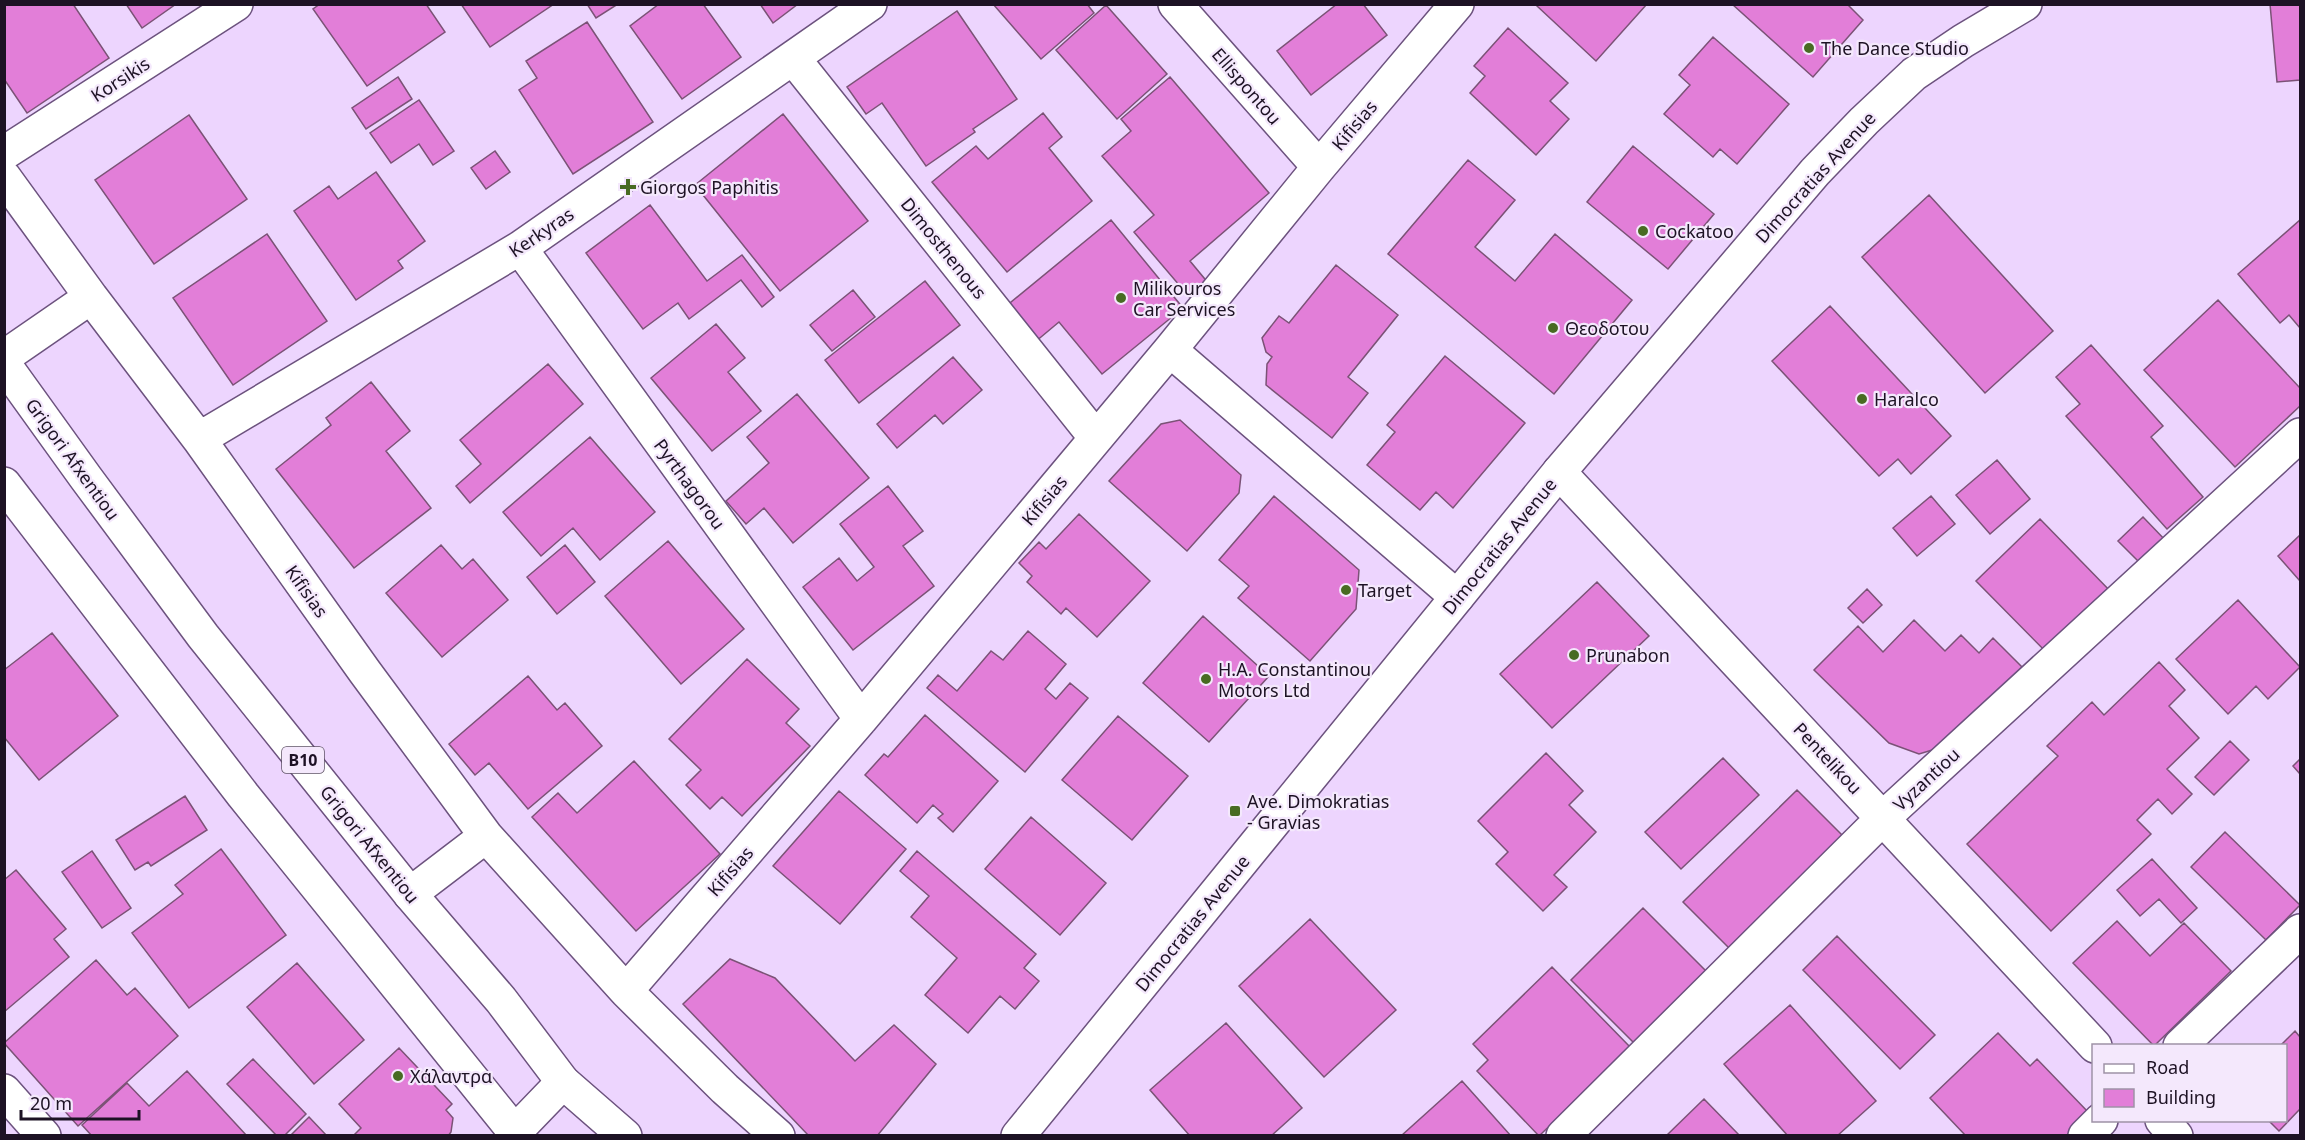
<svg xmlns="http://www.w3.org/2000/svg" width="2305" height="1140" font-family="'Noto Sans',sans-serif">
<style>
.building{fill:#e27ed8;stroke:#7b5276;stroke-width:1.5}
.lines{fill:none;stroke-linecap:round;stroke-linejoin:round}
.minor-casing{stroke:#6c527e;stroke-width:36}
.secondary-casing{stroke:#6c527e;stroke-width:36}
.primary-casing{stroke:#6c527e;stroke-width:36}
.minor{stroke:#fff;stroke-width:33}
.secondary{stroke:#fff;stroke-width:33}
.primary{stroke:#fff;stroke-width:33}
.poi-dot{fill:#486b22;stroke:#f4e8fc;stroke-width:2}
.labels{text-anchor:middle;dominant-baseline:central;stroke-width:4.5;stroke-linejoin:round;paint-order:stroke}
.shield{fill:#f4e8fc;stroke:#5e5265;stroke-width:1.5}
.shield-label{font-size:16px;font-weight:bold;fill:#1d1224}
.poi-label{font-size:18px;fill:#1d1224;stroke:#f4e8fc;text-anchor:start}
.street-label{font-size:18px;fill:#1d1224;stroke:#f4e8fc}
</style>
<rect width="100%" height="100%" fill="#edd5fe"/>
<path class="building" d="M4 4H73L109 58 27 113 4 79Z
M126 4H176L142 28Z
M320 4H426L445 32 367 86 313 9Z
M461 4H554L490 47Z
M587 4H618L596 18Z
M659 4H703L741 57 682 99 630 26Z
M760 4H798L773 23Z
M993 4H1087L1094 13 1041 59Z
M1337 4H1363L1387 35 1311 95 1277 51Z
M1539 4H1647L1596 61 1537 6Z
M1732 4H1847L1863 20 1813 77Z
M2270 4H2300V80L2277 82Z
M1106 5 1167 74 1117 119 1056 50Z
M957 11 1017 99 973 129 975 132 926 166 882 103 866 114 847 87Z
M587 22 653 122 573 174 519 90 537 78 526 61Z
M1508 28 1568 83 1550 101 1569 119 1536 155 1470 93 1485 76 1474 66Z
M1713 37 1789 104 1737 164 1720 149 1713 157 1664 114 1690 85 1679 75Z
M398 77 412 99 366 129 352 108Z
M1170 77 1269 193 1190 261 1209 284 1191 299 1134 232 1154 215 1102 156 1131 131 1121 119Z
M419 100 454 151 433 165 419 144 391 163 370 133Z
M1043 113 1062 137 1049 148 1092 201 1007 272 932 182 976 146 988 159Z
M783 114 868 221 780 291 695 185Z
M189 115 247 199 154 264 95 180Z
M1633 146 1714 214 1668 269 1587 202Z
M495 151 510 172 486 189 471 168Z
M1468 160 1515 200 1475 247 1515 281 1555 234 1632 300 1554 394 1388 254Z
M376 172 425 241 398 261 403 268 356 300 294 211 329 186 338 199Z
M1929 195 2053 331 1985 393 1862 257Z
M650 205 707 281 742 255 774 297 762 307 741 280 689 319 678 303 643 329 586 253Z
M1111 220 1183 308 1102 374 1059 322 1035 342 1005 307Z
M2300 220V328L2289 315 2280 323 2238 274Z
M267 234 327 321 233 385 173 298Z
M1336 265 1398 315 1348 377 1368 393 1332 438 1266 385 1267 364 1272 357 1266 352 1262 338 1279 316 1289 323Z
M925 281 960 325 859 403 825 360Z
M853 290 875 317 832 351 810 325Z
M2218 300 2300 388V406L2235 467 2144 370Z
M1830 306 1951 436 1911 474 1898 459 1879 476 1772 361Z
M716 324 745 358 728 372 761 411 712 451 651 378Z
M2091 345 2163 426 2151 437 2203 497 2167 529 2066 416 2080 404 2056 377Z
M1445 356 1525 423 1453 508 1436 492 1420 510 1367 465 1395 432 1387 425Z
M953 357 982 390 943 424 935 415 897 448 877 424Z
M548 364 583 404 470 503 456 486 481 464 460 440Z
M371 382 410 431 386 451 431 508 354 568 276 469 331 425 326 418Z
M797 394 869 478 793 543 764 508 746 524 726 501 769 463 747 437Z
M1180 420 1241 475 1239 493 1187 551 1109 481 1161 424Z
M590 437 655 512 600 560 573 528 541 556 503 512Z
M1997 460 2030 499 1990 534 1956 495Z
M888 486 923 531 903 546 934 586 853 650 803 587 839 558 857 581 874 567 840 524Z
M1274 496 1359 570 1356 609 1310 661 1238 598 1249 586 1219 560Z
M1931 496 1955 524 1917 556 1893 528Z
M1079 514 1150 581 1097 637 1066 608 1061 614 1027 582 1032 576 1019 563 1039 542 1046 549Z
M2143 517 2167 542 2143 566 2118 541Z
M2040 519 2114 595 2051 657 1976 581Z
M2300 535V581L2278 556Z
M668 541 744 629 681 684 605 596Z
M441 545 462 569 473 559 508 600 442 657 386 593Z
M565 545 595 582 557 614 527 577Z
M1597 582 1649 636 1552 728 1500 674Z
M1867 589 1882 605 1863 623 1848 608Z
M2238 600 2300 667 2268 699 2256 686 2228 714 2176 659Z
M1203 616 1269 676 1209 742 1143 683Z
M1914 620 1945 651 1961 635 1979 653 1993 638 2025 670 1949 745 1919 754 1889 743 1814 670 1858 626 1883 652Z
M1028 631 1066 664 1045 689 1056 699 1070 683 1088 698 1025 772 927 688 938 675 957 691 991 651 1003 660Z
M52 633 118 716 39 780 4 737V670Z
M747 659 799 709 786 723 810 746 742 816 722 797 710 809 686 785 701 770 669 739Z
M2159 662 2185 690 2169 706 2199 738 2167 769 2192 794 2172 814 2158 799 2137 820 2151 834 2051 931 1967 844 2058 756 2047 746 2092 702 2104 715Z
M528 676 557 710 565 703 602 746 528 809 489 763 475 775 449 744Z
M925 715 998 781 953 832 938 818 943 814 933 805 917 823 865 775 884 754 888 757Z
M1118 716 1188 776 1132 840 1062 780Z
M2230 741 2249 760 2214 795 2195 777Z
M1546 753 1583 791 1569 805 1596 832 1554 875 1567 887 1543 911 1496 864 1508 852 1478 821Z
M1723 758 1759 795 1681 869 1645 832Z
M2300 759V774L2293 766Z
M634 761 720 854 636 931 532 817 558 793 577 813Z
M1797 790 1846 839 1732 951 1683 902Z
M839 791 906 849 840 924 773 866Z
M185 796 207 830 151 866 148 862 135 870 116 840Z
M1031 817 1106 883 1060 935 985 869Z
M2225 832 2300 905 2266 940 2191 867Z
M221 849 286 935 189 1008 132 933 183 894 175 885Z
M92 851 131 908 102 928 62 872Z
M917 851 1036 954 1024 968 1039 981 1015 1009 1000 996 968 1033 925 995 957 958 911 917 929 896 900 871Z
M2152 859 2197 908 2181 923 2159 899 2140 916 2117 890Z
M16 870 66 929 54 939 69 957 4 1012V880Z
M1643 908 1707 972 1635 1044 1571 980Z
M1310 919 1396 1010 1324 1077 1239 986Z
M2117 921 2150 956 2184 923 2231 971 2154 1046 2073 963Z
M1837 936 1935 1035 1900 1069 1803 970Z
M730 959 775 978 855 1061 894 1025 936 1064 877 1136H809L683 1004Z
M96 960 127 995 135 988 178 1036 78 1126 4 1043Z
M297 963 364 1040 314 1084 247 1007Z
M1552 967 1631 1048 1539 1136 1477 1071 1488 1060 1473 1044Z
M1790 1005 1876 1101 1837 1136H1788L1724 1064Z
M1226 1023 1302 1108 1271 1136H1190L1150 1090Z
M2295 1031 2300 1037V1109L2279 1131 2268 1120H2286V1046H2280Z
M1998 1033 2030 1066 2037 1059 2089 1113 2066 1136H1966L1930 1098Z
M399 1048 452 1104 446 1110 453 1118 451 1132 448 1136H353L361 1128 339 1104Z
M253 1059 306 1114 284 1136H277L227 1084Z
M187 1071 247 1136H92L82 1125 127 1083 149 1106Z
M1462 1081 1511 1136H1401Z
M1704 1099 1740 1136H1666Z
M309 1117 327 1136H290Z"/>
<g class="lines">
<defs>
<path id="minor" d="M1175 4 1319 167
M793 58 1096 438
M4 153 236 4
M4 177 91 297 199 439 365 672 486 836 626 991 725 1089 778 1136
M520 248 861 719
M1170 350 1457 597
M4 357 91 297
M199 439 520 248 870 4
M1559 472 2095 1046
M4 484 243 795 518 1136
M410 894 486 836
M626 991 861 719 1170 350 1319 167 1457 4
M2180 1046 2300 931
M4 1091 44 1136
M2162 1120 2176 1136
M511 1136 563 1082
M1563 1136 1883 818 2300 435
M2085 1136 2101 1120"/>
<path id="secondary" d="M1018 1136 1559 472 1815 172 1864 121 1914 74 1963 41 2025 4"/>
<path id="primary" d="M4 364 86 478 203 636 410 894 501 1000 563 1082 625 1136"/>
</defs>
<use href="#minor" class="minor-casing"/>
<use href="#secondary" class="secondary-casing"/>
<use href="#primary" class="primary-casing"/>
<use href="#minor" class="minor"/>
<use href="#secondary" class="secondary"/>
<use href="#primary" class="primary"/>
</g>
<g class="poi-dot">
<circle cx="1809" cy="48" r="6"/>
<path d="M625 178h6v6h6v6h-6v6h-6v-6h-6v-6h6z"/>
<circle cx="1643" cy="231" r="6"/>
<circle cx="1121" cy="298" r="6"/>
<circle cx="1553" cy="328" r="6"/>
<circle cx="1862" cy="399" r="6"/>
<circle cx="1346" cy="590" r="6"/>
<circle cx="1574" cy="655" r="6"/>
<circle cx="1206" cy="679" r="6"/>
<rect x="1229" y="805" width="12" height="12" rx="3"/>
<circle cx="398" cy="1076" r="6"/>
</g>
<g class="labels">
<rect class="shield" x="282" y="747" width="42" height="26" rx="4.5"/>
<g class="shield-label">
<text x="303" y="760">B10</text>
</g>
<g class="poi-label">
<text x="1821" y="48">The Dance Studio</text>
<text x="640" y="187">Giorgos Paphitis</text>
<text x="1655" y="231">Cockatoo</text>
<text x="1133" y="288">Milikouros<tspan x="1133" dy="21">Car Services</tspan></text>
<text x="1565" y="328">Θεοδοτου</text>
<text x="1874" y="399">Haralco</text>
<text x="1358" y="590">Target</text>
<text x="1586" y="655">Prunabon</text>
<text x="1218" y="669">H.A. Constantinou<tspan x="1218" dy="21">Motors Ltd</tspan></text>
<text x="1247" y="801">Ave. Dimokratias<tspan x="1247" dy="21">- Gravias</tspan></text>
<text x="410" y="1076">Χάλαντρα</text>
</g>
<g class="street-label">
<text transform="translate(120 79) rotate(-33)">Korsikis</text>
<text transform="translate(1247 86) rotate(49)">Ellispontou</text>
<text transform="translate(1354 125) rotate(-50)">Kifisias</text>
<text transform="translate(1815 177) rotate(-48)">Dimocratias Avenue</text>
<text transform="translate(541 232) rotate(-34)">Kerkyras</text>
<text transform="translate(944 248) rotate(51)">Dimosthenous</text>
<text transform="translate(73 459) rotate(54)">Grigori Afxentiou</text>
<text transform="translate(690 484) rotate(54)">Pyrthagorou</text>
<text transform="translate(1044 500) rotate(-50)">Kifisias</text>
<text transform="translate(1499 546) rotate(-51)">Dimocratias Avenue</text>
<text transform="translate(307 591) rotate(55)">Kifisias</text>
<text transform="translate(1828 758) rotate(47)">Pentelikou</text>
<text transform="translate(1926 779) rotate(-43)">Vyzantiou</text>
<text transform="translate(370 844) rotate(51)">Grigori Afxentiou</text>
<text transform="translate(730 871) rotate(-49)">Kifisias</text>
<text transform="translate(1192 923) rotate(-51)">Dimocratias Avenue</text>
</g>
</g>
<rect width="2305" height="1140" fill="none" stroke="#1d1224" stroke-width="12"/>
<rect x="2092" y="1044" width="195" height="78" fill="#f4e8fc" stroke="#9e92a6" stroke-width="1.5"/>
<rect x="2104" y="1064" width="30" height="9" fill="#ffffff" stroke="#9e92a6" stroke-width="1.5"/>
<text x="2146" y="1074" font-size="18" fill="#1d1224">Road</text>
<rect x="2104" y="1089" width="30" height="18" fill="#e27ed8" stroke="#9e92a6" stroke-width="1.5"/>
<text x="2146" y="1104" font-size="18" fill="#1d1224">Building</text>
<path d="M21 1110v9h118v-9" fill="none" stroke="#1d1224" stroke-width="3"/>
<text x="30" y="1110" font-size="18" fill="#1d1224" stroke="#f4e8fc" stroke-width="4.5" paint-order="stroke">20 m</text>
</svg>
